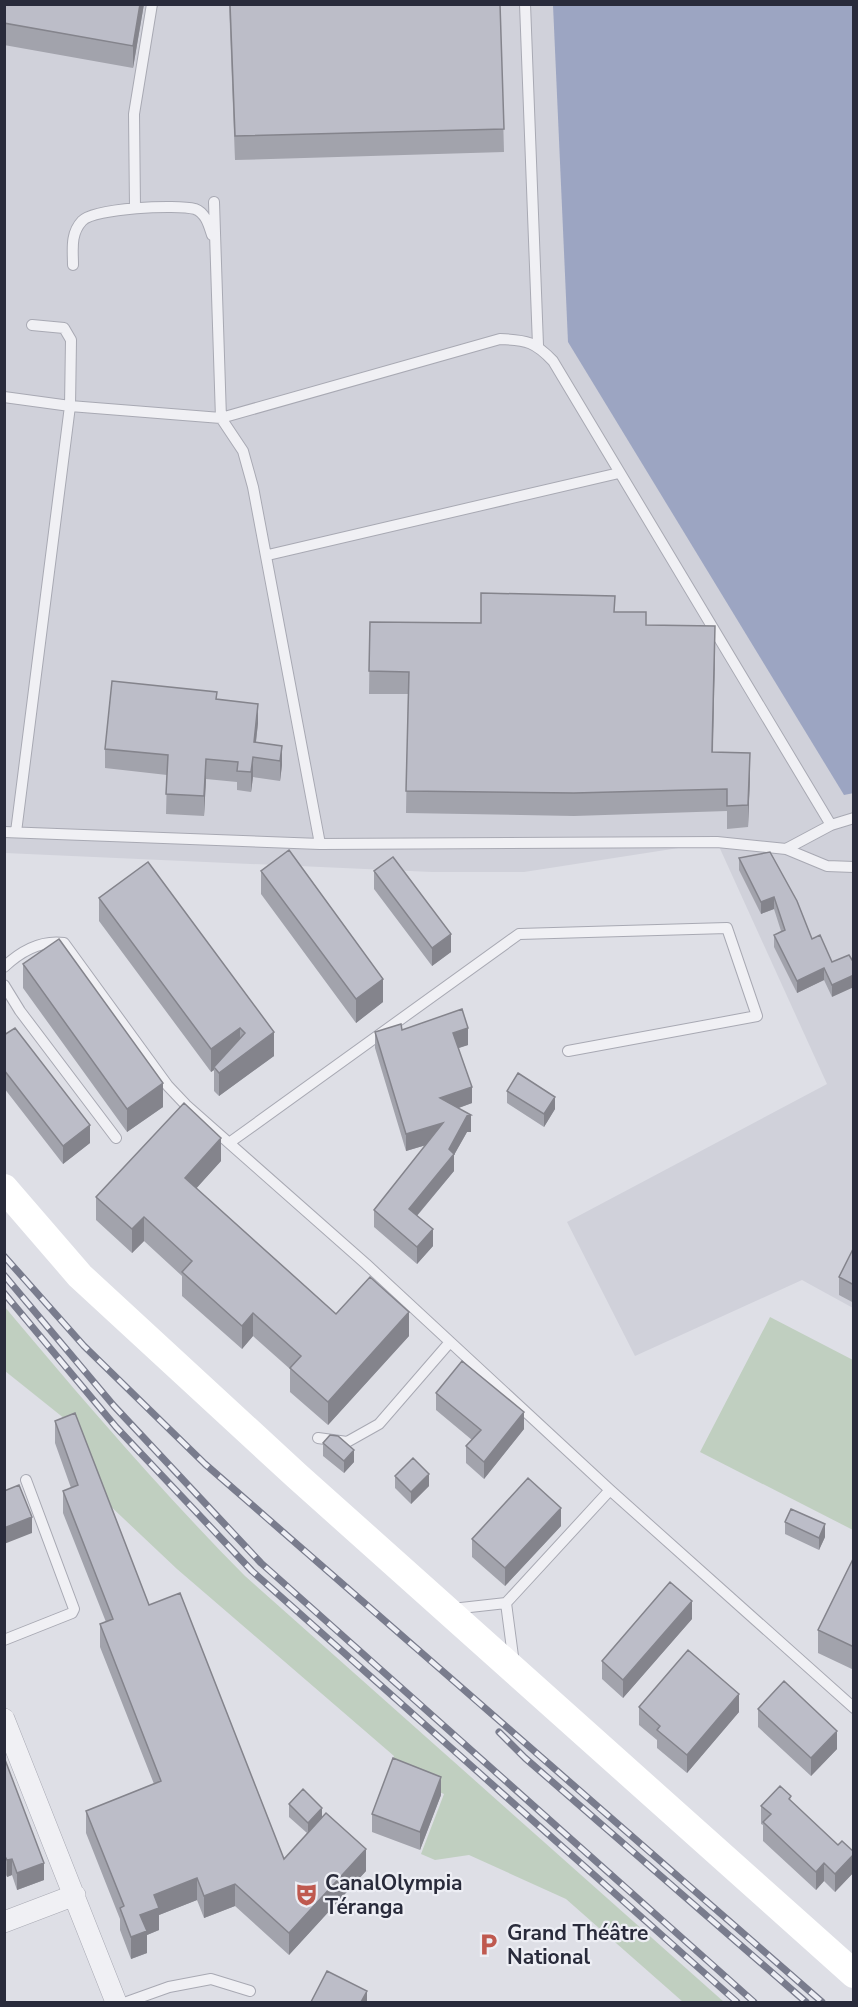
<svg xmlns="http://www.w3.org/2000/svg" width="858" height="2007" font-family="'Nunito Sans',sans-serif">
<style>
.built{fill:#d0d1da}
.green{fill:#c0cfc0}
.water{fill:#9ca5c2}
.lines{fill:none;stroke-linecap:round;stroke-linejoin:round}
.lane-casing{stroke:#a8a9b3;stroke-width:12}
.street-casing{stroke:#a8a9b3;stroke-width:22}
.lane{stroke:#f0f0f4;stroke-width:10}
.street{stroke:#f0f0f4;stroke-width:21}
.secondary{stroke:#fff;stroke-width:28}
.rail-casing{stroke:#797c8d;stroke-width:7}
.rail{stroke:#edeef4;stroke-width:4.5;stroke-dasharray:14;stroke-linecap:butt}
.wall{fill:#a2a3ac}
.shaded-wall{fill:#84848c}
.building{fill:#bcbdc8;stroke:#84848c;stroke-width:1.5}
.labels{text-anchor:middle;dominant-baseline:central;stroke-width:4.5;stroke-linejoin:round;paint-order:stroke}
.poi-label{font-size:21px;font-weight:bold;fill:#292b3b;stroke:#edeef4;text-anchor:start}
</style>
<rect width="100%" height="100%" fill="#dedfe6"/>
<path class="built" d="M4 5H853V1308L802 1280 635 1356 567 1222 827 1084 717 842 524 872H432L5 853Z"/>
<path class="green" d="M4 1306C82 1399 160 1490 245 1576L724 2002H683L566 1899 469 1855 435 1860 421 1854 444 1794 389 1771 394 1756 177 1569 105 1501 70 1423 5 1371Z
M770 1317 853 1360V1530L700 1452Z"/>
<path class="water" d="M553 5H853L854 793 844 795 568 342Z"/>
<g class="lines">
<defs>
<path id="lane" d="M525 4 538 345
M214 202 221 418 243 451 253 487 320 844
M135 208 134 114 152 4
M73 265C73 250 70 234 82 221 94 208 177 204 195 209 206 213 209 226 212 235
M4 397 70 406 221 418 500 339C527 340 535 342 553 361L831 825
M268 555 619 473
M4 832 320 844 717 842 786 849 827 866 854 867
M16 832 70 406 71 340 64 328 32 325
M786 849 831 825 854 818
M4 967C21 951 42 940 64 943L168 1086 186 1105 366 1264 610 1490 854 1708
M4 985 20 1011 116 1138
M229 1143 519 934 727 928 757 1016 568 1051
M318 1438 347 1442 379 1424 450 1342
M506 1603 610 1490
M452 1609 506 1603 514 1664
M4 1640 72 1613 74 1609 26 1480
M127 2002 169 1987 211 1979 250 1991"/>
<path id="street" d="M4 1719 116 2002
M4 1922 75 1895"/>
</defs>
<use href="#lane" class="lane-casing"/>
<use href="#street" class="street-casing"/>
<use href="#lane" class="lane"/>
<use href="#street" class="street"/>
<path class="secondary" d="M4 1188 80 1276 297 1476 854 1974"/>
<defs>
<path id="rail" d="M4 1256 84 1346 205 1464 822 2002
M4 1275 114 1406 261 1563 754 2002
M4 1293 116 1427 252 1571 737 2002
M499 1732 525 1758 806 2002"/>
</defs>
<use href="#rail" class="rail-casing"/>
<use href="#rail" class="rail"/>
</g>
<path class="wall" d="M4 4H144L133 68 4 45Z
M229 4H500L504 152 235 160Z
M615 612 646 625 715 648 713 752 750 775 748 827 727 829V811L574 816 406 813 408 694H369L370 622 481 623Z
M217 700 258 723 256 742 282 746V765L280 781 253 777 251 792 237 790V782L206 779 204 816 166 814 167 775 105 768V749Z
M739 858 812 939 832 962V997L824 980 797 993 774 947V935L781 931 774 909 761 914 739 870Z
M261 871 383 1002 356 1023 261 894Z
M374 871 451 952 432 966 374 889Z
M99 898 274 1056 219 1096 214 1091V1070L211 1072 99 921Z
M23 964 163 1107 127 1132 23 988Z
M402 1030 468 1045 458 1048 472 1103 458 1108 471 1132H467L454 1155V1171L417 1216 433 1246 417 1264 374 1227V1210L426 1145 406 1151 375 1048V1032Z
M4 1035 90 1143 63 1164 4 1088Z
M507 1091 555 1109 544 1127 507 1103Z
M221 1161 196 1188 336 1314 409 1336 328 1425 290 1392V1369L253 1336 242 1349 182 1296V1276L144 1241 132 1253 96 1220V1197Z
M854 1247V1303L839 1295V1277Z
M436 1393 524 1429 484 1479 466 1463V1446L472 1440 436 1410Z
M55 1421 149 1605 284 1859 307 1833 289 1817V1804L322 1816 366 1871 289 1955 235 1906 204 1918 197 1900 159 1915V1930L147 1935V1953L131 1959 120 1930V1919L86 1833V1811L154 1784 100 1647V1624L106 1622 63 1513V1491L71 1488 55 1443Z
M323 1443 354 1462 344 1473 323 1456Z
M395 1476 429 1486 411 1504 395 1488Z
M785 1522 825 1537 819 1550 785 1534Z
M561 1526 505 1586 472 1557V1539Z
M854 1557V1670L818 1653V1630Z
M692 1619 623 1698 602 1679V1661Z
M639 1707 739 1712 687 1773 657 1748V1740L639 1725Z
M758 1709 837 1749 811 1776 758 1727Z
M4 1757 44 1880 17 1890 12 1875 7 1877 4 1871Z
M441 1795 420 1850 372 1832V1814Z
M791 1801 838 1845 854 1852V1872L835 1892 824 1881 816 1890 763 1841V1825L761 1824V1806Z"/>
<path class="shaded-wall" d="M140 4H144L133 68V46Z
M715 626V648L712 775V752Z
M258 704V723L254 758V742Z
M282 746V765L280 781V761Z
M750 753V775L748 827V805Z
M253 757V777L251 792V772Z
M206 759V779L204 816V796Z
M774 897V909L761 914V902Z
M451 934V952L432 966V948Z
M824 968V980L797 993V981Z
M854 975V987L832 997V985Z
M383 979V1002L356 1023V999Z
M240 1028V1051L214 1067V1070L211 1072V1049Z
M468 1028V1045L453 1050V1033Z
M274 1032V1056L219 1096V1073Z
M163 1083V1107L127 1132V1109Z
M472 1087V1103L440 1115V1098Z
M555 1097V1109L544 1127V1114Z
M471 1115V1132H467L454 1155V1171L409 1225V1209L449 1149 467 1116Z
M443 1123V1140L406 1151V1134Z
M90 1125V1143L63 1164V1146Z
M221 1138V1161L185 1201V1178Z
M144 1217V1241L132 1253V1229Z
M433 1229V1246L417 1264V1247Z
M409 1312V1336L328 1425V1402Z
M253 1313V1336L242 1349V1326Z
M524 1412V1429L484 1479V1462Z
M354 1450V1462L344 1473V1461Z
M429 1474V1486L411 1504V1492Z
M561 1508V1526L505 1586V1568Z
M32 1517V1533L4 1544V1528Z
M825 1524V1537L819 1550V1538Z
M692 1601V1619L623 1698V1680Z
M739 1694V1712L687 1773V1755Z
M837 1731V1749L811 1776V1758Z
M441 1777V1795L420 1850V1832Z
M322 1808V1820L308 1835V1823Z
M366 1849V1871L289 1955V1933Z
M854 1854V1872L835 1892V1874Z
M12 1859V1875L7 1877V1860Z
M44 1863V1880L17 1890V1873Z
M824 1863V1881L816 1890V1872Z
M197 1878V1900L159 1915V1930L147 1935V1953L131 1959V1937L140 1915 154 1895Z
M235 1884V1906L204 1918V1896Z
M367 1991V2002H361Z"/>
<path class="building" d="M4 4H140L133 46 4 23Z
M230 4H500L504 129 235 136Z
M481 593 615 596 614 612H646V625L715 626 712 752 750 753 748 805 727 806V789L574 793 406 791 409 672 369 671 370 622 481 623Z
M112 681 217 692 216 699 258 704 254 742 282 746 280 761 253 757 251 772 237 771 238 762 206 759 204 796 166 794 168 755 105 749Z
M289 850 383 979 356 999 261 871Z
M770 852 797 901 812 939 820 935 832 962 849 955 854 963V975L832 985 824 968 797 981 774 935 785 930 774 897 761 902 739 858Z
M393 857 451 934 432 948 374 871Z
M148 862 274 1032 219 1073 214 1067 245 1033 240 1028 211 1049 99 898Z
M59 939 163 1083 127 1109 23 964Z
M462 1009 468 1028 453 1033 472 1087 440 1098 471 1115 467 1116 449 1149 454 1154 409 1209 433 1229 417 1247 374 1210 443 1123 406 1134 375 1032 401 1024 402 1030Z
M15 1028 90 1125 63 1146 4 1070V1035Z
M518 1073 555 1097 544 1114 507 1091Z
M184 1103 221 1138 185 1178 336 1314 370 1277 409 1312 328 1402 290 1368 301 1356 253 1313 242 1326 182 1272 192 1261 144 1217 132 1229 96 1197Z
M854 1247V1285L839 1277Z
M462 1361 524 1412 484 1462 466 1446 481 1430 436 1393Z
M75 1413 149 1605 180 1593 284 1859 326 1813 366 1849 289 1933 235 1884 204 1896 197 1878 154 1895 159 1908 140 1915 147 1931 131 1937 120 1908 124 1906 86 1811 161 1781 100 1624 113 1619 63 1491 78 1485 55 1421Z
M330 1435 338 1436 354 1450 344 1461 323 1443Z
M413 1458 429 1474 411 1492 395 1476Z
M528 1478 561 1508 505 1568 472 1539Z
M19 1485 32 1517 4 1528V1491Z
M791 1509 825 1524 819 1538 785 1522Z
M854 1557V1647L818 1630Z
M670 1582 692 1601 623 1680 602 1661Z
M688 1650 739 1694 687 1755 657 1730 660 1726 639 1707Z
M784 1681 837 1731 811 1758 758 1709Z
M4 1757 44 1863 17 1873 12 1859 7 1860 4 1855Z
M393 1758 441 1777 420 1832 372 1814Z
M780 1786 791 1796 789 1799 838 1845 842 1841 854 1852V1854L835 1874 824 1863 816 1872 763 1822 771 1814 761 1806Z
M303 1789 322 1808 308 1823 289 1804Z
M327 1971 367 1991 361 2002H311Z"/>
<defs>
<symbol id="theatre-bare" viewBox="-9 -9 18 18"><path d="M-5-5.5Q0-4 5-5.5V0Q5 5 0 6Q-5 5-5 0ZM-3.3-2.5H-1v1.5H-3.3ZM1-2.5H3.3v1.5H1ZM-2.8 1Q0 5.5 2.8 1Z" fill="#bf594f" stroke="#edeef4" stroke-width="2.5" paint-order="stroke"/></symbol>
<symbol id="parking-bare" viewBox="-9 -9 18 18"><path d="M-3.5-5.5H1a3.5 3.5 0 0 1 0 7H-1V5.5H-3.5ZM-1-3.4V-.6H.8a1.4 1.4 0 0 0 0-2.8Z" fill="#bf594f" stroke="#edeef4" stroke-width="2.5" paint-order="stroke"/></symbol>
</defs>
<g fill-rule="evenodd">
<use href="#theatre-bare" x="290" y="1878" width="33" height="33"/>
<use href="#parking-bare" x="472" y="1928" width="33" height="33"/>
</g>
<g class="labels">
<g class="poi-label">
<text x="325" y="1883">CanalOlympia<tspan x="325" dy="24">Téranga</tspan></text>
<text x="507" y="1933">Grand Théâtre<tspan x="507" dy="24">National</tspan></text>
</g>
</g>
<rect width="858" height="2007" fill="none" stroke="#292b3b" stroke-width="12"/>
</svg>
